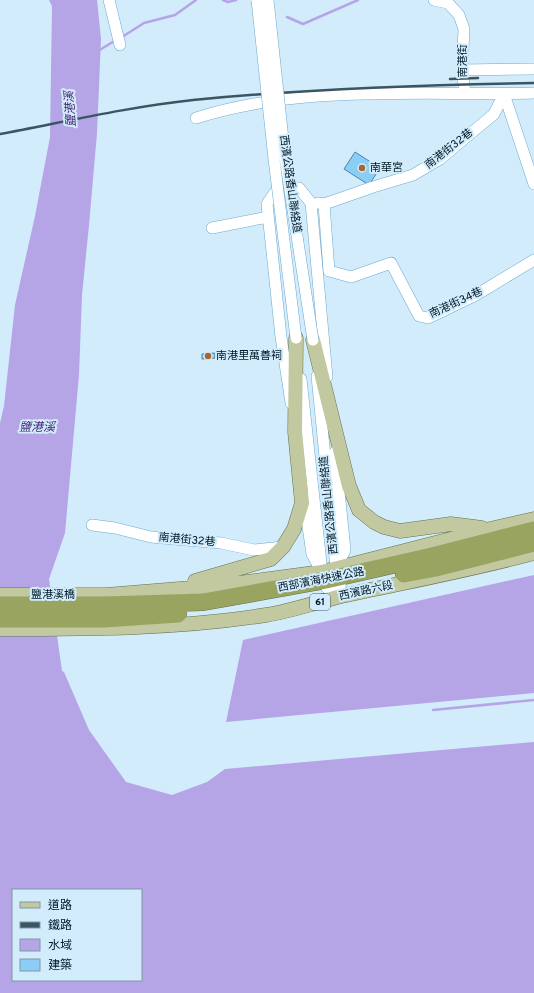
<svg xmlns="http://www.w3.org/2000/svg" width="534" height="993" font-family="Overpass,'Noto Sans TC',sans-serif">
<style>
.water{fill:#b5a4e6;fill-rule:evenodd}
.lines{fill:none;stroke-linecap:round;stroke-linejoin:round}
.stream{stroke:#b5a4e6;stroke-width:2.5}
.building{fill:#8ccdf5;stroke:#4787ac}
.minor-casing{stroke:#6aaad1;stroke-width:12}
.major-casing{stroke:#64734d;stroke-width:15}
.highway-casing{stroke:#64734d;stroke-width:18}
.minor{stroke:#fff;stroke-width:11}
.major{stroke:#c2c8a0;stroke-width:14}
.highway{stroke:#9aa461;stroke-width:17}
.rail{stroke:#3c5563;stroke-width:2.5}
.minor-bridge-casing{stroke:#6aaad1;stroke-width:12;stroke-linecap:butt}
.minor-bridge{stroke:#fff;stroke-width:11}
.poi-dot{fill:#a76531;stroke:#d3ecfc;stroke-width:1.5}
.labels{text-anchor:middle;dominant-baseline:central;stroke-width:4;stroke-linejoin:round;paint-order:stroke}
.shield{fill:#d3ecfc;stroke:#3f5867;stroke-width:1}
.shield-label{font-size:10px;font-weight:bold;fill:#001927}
.street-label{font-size:11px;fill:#001927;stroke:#d3ecfc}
.poi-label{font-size:11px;fill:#001927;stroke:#d3ecfc;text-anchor:start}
.water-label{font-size:12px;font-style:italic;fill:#432774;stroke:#d3ecfc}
</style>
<rect width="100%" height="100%" fill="#d3ecfc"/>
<path class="water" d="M49 0H97L101 39 97 133 89 225 82 295 79 375 65 533 49 579 62 671 64 672 89 730 126 782 172 795 207 782 225 769 534 742V993H0V423L4 406 15 305 35 216 50 137 52 6ZM13 890H141V980H13Z
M534 575V693L226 722 243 640Z"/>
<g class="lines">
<path class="stream" d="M223 0 228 2 236 0
M287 17 303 24 358 0
M122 37 144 23 175 15 196 0
M98 51 116 40
M433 710 534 700"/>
</g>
<path class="building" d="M355 152 380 168 369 185 344 169Z
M215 353V358L202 359V354Z"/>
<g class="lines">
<defs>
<path id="minor" d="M109 0 120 45
M434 0 448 3 459 15 464 29 462 70 465 93
M462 70 534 69
M504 94 534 184
M196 118C304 84 422 96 534 93
M318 203 324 204 333 201 373 187 413 175 440 159 494 114 504 94
M324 204 329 271 351 277 391 263 419 316 428 318 476 295 534 260
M212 228 268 217
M301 379 322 572 326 580 327 588 339 597C341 586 341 579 336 568L317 376
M291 403 281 337 267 204 275 192 299 188 311 203 327 377
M335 452 345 550 336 568
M304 499 312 554 322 572
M92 525 115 528 151 537 221 543 254 550 283 547"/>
<path id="major" d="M313 340 349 486 359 510 374 522 384 527 400 531 451 524 482 528
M195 581 271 559 283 547 294 529 302 503 295 432 296 338
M0 595H106L216 586 322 572 490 529 534 519
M0 629C89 629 178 629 266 615 291 611 317 602 342 596 406 582 471 570 534 553"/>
<path id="highway" d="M404 574 436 568 534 543
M0 605H104L203 602 326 580 432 556 534 530
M0 619H104L178 614"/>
</defs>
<use href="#minor" class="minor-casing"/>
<use href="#major" class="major-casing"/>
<use href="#highway" class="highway-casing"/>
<use href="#minor" class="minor"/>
<use href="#major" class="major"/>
<use href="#highway" class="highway"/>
<path class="rail" d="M450 79 478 78
M0 134C64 122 128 107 193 100 305 89 421 85 534 83"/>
<defs>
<path id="minor-bridge" d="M257 0 274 159 296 338
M268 0 285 158 313 340"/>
</defs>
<use href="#minor-bridge" class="minor-bridge-casing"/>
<use href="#minor-bridge" class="minor-bridge"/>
</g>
<g class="poi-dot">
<circle cx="362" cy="168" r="4"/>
<circle cx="208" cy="356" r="4"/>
</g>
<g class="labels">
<rect class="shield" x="310" y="594" width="20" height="16" rx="3"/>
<g class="shield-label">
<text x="320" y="602">61</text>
</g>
<g class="street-label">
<text transform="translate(463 61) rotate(-90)">南港街</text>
<text transform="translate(449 149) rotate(-38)">南港街32巷</text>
<text transform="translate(290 184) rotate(82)">西濱公路香山聯絡道</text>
<text transform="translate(456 303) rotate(-25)">南港街34巷</text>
<text transform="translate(329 505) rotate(-96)">西濱公路香山聯絡道</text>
<text transform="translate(187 540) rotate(5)">南港街32巷</text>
<text transform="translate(321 580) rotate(-11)">西部濱海快速公路</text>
<text transform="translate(366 591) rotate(-12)">西濱路六段</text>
<text x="53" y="595">鹽港溪橋</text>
</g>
<g class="poi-label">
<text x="370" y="168">南華宮</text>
<text x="216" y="356">南港里萬善祠</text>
</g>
<g class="water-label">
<text transform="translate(71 109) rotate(-94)">鹽港溪</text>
<text x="37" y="428">鹽港溪</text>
</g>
</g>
<rect x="12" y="889" width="130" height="92" fill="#d3ecfc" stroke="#7f98a7"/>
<rect x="20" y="902" width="20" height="6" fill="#c2c8a0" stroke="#7f98a7"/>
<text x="48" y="909" font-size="12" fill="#001927">道路</text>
<rect x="20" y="922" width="20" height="6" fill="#3c5563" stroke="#7f98a7"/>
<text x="48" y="929" font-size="12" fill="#001927">鐵路</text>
<rect x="20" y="939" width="20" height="12" fill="#b5a4e6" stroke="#7f98a7"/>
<text x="48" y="949" font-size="12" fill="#001927">水域</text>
<rect x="20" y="959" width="20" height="12" fill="#8ccdf5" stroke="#7f98a7"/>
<text x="48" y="969" font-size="12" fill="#001927">建築</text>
</svg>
